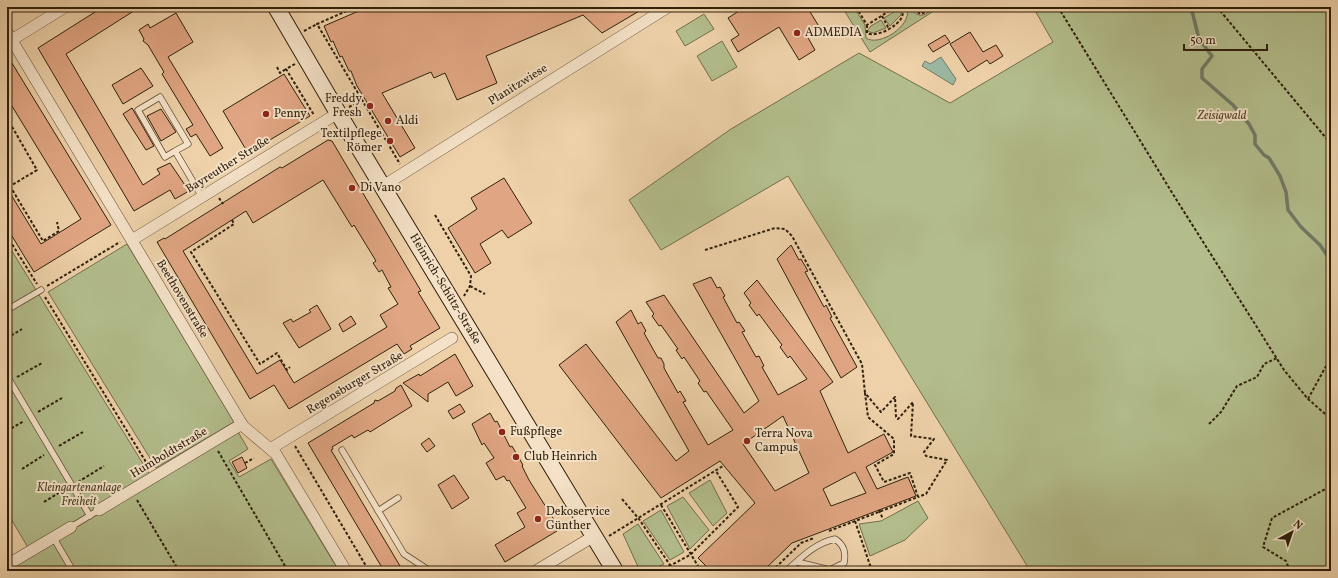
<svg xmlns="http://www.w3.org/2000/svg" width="1338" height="578" font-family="Vollkorn,serif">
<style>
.green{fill:#b3bd8c;stroke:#726e4c}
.water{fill:#9bb8a3;stroke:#707b67}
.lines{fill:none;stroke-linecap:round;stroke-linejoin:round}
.stream{stroke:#707b67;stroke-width:3.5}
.building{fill:#e0a582;stroke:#30200c;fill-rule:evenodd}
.service-casing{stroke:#604c33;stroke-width:7}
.minor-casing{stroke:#604c33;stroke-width:12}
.secondary-casing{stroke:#30200c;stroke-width:18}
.path{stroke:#30200c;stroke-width:2;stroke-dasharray:3 2;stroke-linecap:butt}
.service{stroke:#f4e1c7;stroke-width:5.5}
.minor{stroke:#f4e1c7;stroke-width:11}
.secondary{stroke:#f4e1c7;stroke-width:16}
.poi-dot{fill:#8f2418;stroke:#f4e1c7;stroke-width:1.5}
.labels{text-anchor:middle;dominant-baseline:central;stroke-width:4;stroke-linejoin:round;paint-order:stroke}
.poi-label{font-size:12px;fill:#30200c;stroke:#f4e1c7;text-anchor:start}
.street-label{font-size:12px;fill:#30200c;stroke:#f4e1c7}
.park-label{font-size:12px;font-style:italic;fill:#51472c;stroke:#f4e1c7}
</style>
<rect width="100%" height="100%" fill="#eed1a9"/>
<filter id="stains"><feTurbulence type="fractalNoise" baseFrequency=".005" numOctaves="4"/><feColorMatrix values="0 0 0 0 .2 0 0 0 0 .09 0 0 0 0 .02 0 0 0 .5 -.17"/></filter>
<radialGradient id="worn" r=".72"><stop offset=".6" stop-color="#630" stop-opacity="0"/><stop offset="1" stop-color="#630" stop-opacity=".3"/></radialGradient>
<path class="green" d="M842 7H854L865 25 866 38C879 47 912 26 907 9H904L905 8C911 8 916 17 923 15 930 13 932 7 940 7L870 52Z
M1033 7H1331V571H1026L1029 569 788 176 661 250 629 200 731 129 859 53 950 103 1053 42Z
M897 10 901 11V15L890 26 884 18Z
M704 14 714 29 685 46 676 31Z
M881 20 886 28 873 33 867 31 871 26Z
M722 41 737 67 712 81 697 56Z
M7 243 153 480 237 430 248 449 229 461 239 477 271 459 339 571H7V565L30 551 7 512Z
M127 244 234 422 156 468 48 292Z
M710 480 727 513 713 526 689 493Z
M683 497 709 530 690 549 667 506Z
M918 501 928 518 905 540 870 556 859 524 881 521Z
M661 510 684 552 670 560 643 521Z
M638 524 664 564 649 571H640L623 534Z"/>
<path class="water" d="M941 57 956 79 953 85 922 66 925 61 930 64Z"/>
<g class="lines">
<path class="stream" d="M1191 7 1199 39 1212 56 1202 69V78L1233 105 1249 124 1255 135V144L1264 155 1269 158 1280 176 1286 192 1288 210 1301 227 1320 245 1331 261"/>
</g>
<path class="building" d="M103 7H140L66 54 143 185 160 174 157 169 170 163 189 191 175 199 170 190 134 211 38 48Z
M368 7H646L602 33 583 15 486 56 497 83 457 100 445 73 434 78 431 72 382 93 415 148 400 157 357 86 351 71H349L342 56 340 57 333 41 331 42 324 26Z
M745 7H807L820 28 807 36 815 50 799 60 779 27 738 52 731 40 739 35 728 18Z
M176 13 193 42 168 57 223 148 210 156 196 134 191 137 186 129 193 125 162 74 164 72 148 45 143 41 144 39 139 30 148 24 150 28Z
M970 32 983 52 996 45 1003 56 990 64 987 60 968 72 950 44Z
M945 35 950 42 933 52 928 45Z
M7 55 111 225 34 272 7 228V188L41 244 81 219 7 98Z
M141 68 153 86 123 104 112 85Z
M284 74 310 116 248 153 223 111Z
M132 108 154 146 146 150 123 114Z
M161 109 176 132 161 141 147 116Z
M328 140 332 141 421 291 418 292 440 328 410 346 412 349 404 354 397 344 289 409 274 385 250 399 157 242 164 238 165 239 280 167 282 168ZM323 180 352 227 354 225 376 261 373 263 379 272 382 270 391 287 388 288 398 304 380 315 387 327 294 383 280 360 257 374 183 251 246 211 253 223Z
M504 178 532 223 508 238 502 230 480 244 491 263 475 273 448 228 477 209 471 198Z
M791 245 799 260 801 259 808 271 805 272 824 307 826 305 832 317 830 318 857 367 841 378 777 259Z
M711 277 717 288 720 287 725 296 723 297 737 323 739 322 745 331 742 332 756 357 759 356 764 366 762 367 778 395 807 379 790 356 788 358 780 347 782 345 759 314 757 316 749 305 751 303 744 293 757 280 833 382 820 391 848 453 884 434 893 452 866 467 877 489 908 477 916 496 792 543 763 571H711L698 558 755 503 720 461 661 498 559 365 586 344 676 461 689 451 616 322 631 310 638 324 641 322 646 331 644 333 658 358H661L664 364V368L678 393 680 391 686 401 683 402 708 445 733 430 706 391 704 392 698 383 700 381 684 357 682 359 676 350 678 349 661 325 659 326 652 316 654 314 646 302 664 295 744 413 759 401 693 284ZM783 416 809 473 775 491 743 444ZM855 472 866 493 831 506 823 489Z
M317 305 331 329 299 348 283 323 291 319 293 322 311 312 309 310Z
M351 316 356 324 343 332 339 324Z
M455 354 473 386 456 396 448 382 428 394V402L403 383 419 374 420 376Z
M401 385 412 406 370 432 368 430 354 438 352 435 332 447 333 449 331 450 403 571H384L308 443 374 403 375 400 378 401 395 391 396 388Z
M460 404 465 412 453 419 448 411Z
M490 413 495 422 497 421 510 447 512 446 523 465 522 466 529 480 558 526 557 531 505 562 495 545 525 527 517 513 526 508 509 480 507 481 504 476 496 480 486 463 494 458 484 443 482 445 472 424Z
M429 438 435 446 427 452 421 444Z
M242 457 247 468 238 473 232 462Z
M454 475 469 498 452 509 438 485Z"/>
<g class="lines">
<defs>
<path id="service" d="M175 151 165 157 138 110 160 97 188 144 175 151 202 197
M7 310 41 290
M7 376 90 516
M342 450 404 554 430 571
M378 511 398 498
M71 527 99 510
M53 537 73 571
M550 563 555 571
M786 571C801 558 815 543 835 539 844 545 846 552 844 563L830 570 797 562"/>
<path id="minor" d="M7 32 243 426 276 454 346 571
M7 43 65 7
M383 186 668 7
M132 240 338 113
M270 449 452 338
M99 510 242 424
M7 565 71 527
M536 571 594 536"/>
<path id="secondary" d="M276 7 338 113 615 571"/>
</defs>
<use href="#service" class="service-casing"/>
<use href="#minor" class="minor-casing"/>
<use href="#secondary" class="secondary-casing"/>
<path class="path" d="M356 7 317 24 400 164
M856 7 867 25 894 8 902 7
M909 7 921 14 935 7
M1058 7 1176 199 1284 370 1308 399 1331 419
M1217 7 1331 144
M7 16 11 22
M882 16 889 29
M867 25V33C877 38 898 26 902 17 903 14 903 10 904 7
M304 31 317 24
M295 64 286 69 314 115
M277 67 280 73 286 69
M349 107 362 100
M7 118 37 170 7 188
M10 186 43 241 59 231 57 222
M219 198 223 204
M435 215 471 276 470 286 464 296
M232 220 234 224 191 252 260 364 277 353 287 370 290 367
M7 236 37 284
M705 250 775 228 785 229 792 236 862 364 865 393
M47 286 120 242
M470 286 485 294
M45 297 149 467
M7 338 22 329
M17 377 42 363
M1308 399 1331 357
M38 412 62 398
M1209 424 1221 412 1237 386 1257 377 1264 364 1277 358
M7 431 24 421
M59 446 83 432
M295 446 369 571
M218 451 288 571
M245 463 254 458
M22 469 44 455
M78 482 104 466
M622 499 639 519 670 565 676 569
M137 500 179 571
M44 502 65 489
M661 505 701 571
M879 510 883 519
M855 521 872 571
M829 531 918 497 910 473 884 482 875 465 894 454V439L868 417 865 393 881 412 895 397 896 417 898 419 913 402 911 436 934 439 924 452 926 456 947 460 926 494 918 497
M609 536 723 466
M281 571 286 568
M660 571 690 555 738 507 716 471
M772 571 801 543 814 538
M1290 571 1286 561 1263 547 1272 518 1331 486"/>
<use href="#service" class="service"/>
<use href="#minor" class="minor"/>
<use href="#secondary" class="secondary"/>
</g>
<g class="poi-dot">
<circle cx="797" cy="33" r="4"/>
<circle cx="370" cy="106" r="4"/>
<circle cx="266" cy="114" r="4"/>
<circle cx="388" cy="121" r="4"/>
<circle cx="390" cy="141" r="4"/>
<circle cx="352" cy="188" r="4"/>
<circle cx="502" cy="432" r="4"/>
<circle cx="747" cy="441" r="4"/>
<circle cx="516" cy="457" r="4"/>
<circle cx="538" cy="519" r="4"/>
</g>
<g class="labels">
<g class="poi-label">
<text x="805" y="33">ADMEDIA</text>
<text x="362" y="99" text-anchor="end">Freddy<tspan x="362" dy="14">Fresh</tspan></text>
<text x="274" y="114">Penny</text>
<text x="396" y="121">Aldi</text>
<text x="382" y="134" text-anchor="end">Textilpflege<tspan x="382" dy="14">Römer</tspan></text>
<text x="360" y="188">Di Vano</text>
<text x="510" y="432">Fußpflege</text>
<text x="755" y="434">Terra Nova<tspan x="755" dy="14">Campus</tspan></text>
<text x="524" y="457">Club Heinrich</text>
<text x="546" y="512">Dekoservice<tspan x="546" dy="14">Günther</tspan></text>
</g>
<g class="street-label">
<text transform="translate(518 85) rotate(-32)">Planitzwiese</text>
<text transform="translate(228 165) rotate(-32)">Bayreuther Straße</text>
<text transform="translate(445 289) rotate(59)">Heinrich-Schütz-Straße</text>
<text transform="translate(182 299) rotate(59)">Beethovenstraße</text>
<text transform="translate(355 383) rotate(-31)">Regensburger Straße</text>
<text transform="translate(169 453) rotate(-31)">Humboldtstraße</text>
</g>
<g class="park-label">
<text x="1222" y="116">Zeisigwald</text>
<text x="79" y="488">Kleingartenanlage<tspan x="79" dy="14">Freiheit</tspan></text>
</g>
</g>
<rect width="1338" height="578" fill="none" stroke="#eed1a9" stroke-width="24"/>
<rect x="8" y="8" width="1322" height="562" fill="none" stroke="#30200c" stroke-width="2"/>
<rect x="12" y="12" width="1314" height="554" fill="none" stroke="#30200c"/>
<g transform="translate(1292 532) rotate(40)" stroke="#f4e1c7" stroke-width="3" paint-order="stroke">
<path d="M0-3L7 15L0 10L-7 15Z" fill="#30200c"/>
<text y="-6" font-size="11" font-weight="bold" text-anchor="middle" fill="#30200c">N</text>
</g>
<path d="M1184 44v6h83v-6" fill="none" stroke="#30200c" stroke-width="2"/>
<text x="1190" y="44" font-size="12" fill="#30200c" stroke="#f4e1c7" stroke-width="3" paint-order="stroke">50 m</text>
<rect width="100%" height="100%" filter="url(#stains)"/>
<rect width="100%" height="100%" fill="url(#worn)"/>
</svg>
